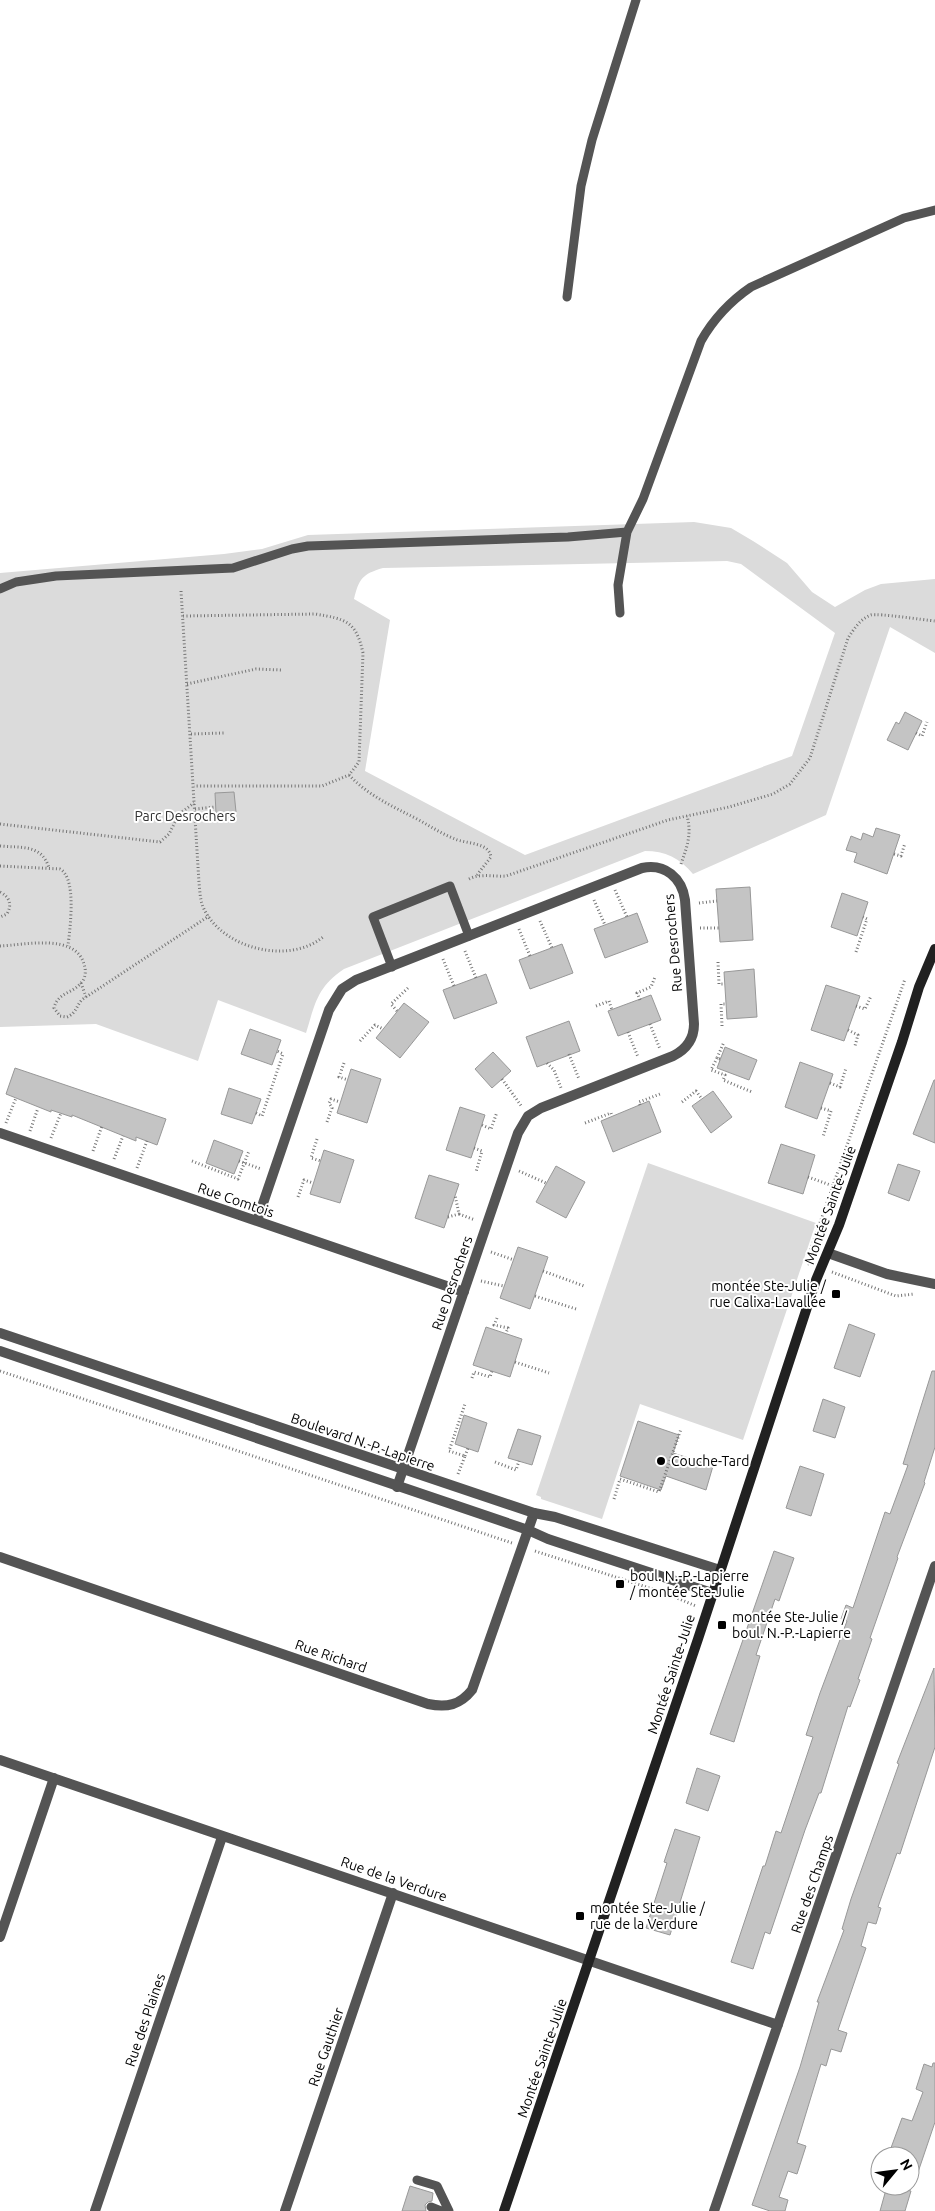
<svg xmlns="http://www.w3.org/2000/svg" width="935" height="2211" font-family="Ubuntu,sans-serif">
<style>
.green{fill:#dbdbdb;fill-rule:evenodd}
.building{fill:#c4c4c4;stroke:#989898}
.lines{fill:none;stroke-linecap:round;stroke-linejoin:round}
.path{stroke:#767676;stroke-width:3;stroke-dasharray:1 2.5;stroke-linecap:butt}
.service{stroke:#545454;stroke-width:9}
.minor{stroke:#545454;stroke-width:10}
.tertiary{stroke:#545454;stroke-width:10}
.secondary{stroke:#212121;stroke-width:10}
.poi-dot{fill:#000;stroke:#fff;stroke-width:2}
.labels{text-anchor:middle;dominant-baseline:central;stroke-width:4;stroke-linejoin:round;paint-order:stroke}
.park-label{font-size:14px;fill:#323232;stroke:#fff}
.street-label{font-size:14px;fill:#000;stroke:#fff}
.poi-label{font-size:14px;fill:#000;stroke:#fff;text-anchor:start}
</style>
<rect width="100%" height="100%" fill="#fff"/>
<path class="green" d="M694 522 731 528 753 541 787 563 812 592 835 607 865 590 881 584 935 579V653L890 627 826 815 693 874C680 858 665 851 645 851L344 969C317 987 315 1004 306 1033L218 1000 198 1061 96 1024 0 1027V573L224 554 262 549 308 535ZM727 561 741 564 835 633 792 756 525 855 365 771 390 620 354 599C359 579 362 574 383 568Z
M648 1163 816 1223 743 1440 640 1404 602 1519 541 1499V1497L536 1495Z"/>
<path class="building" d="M905 712 922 721 908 750 887 740 896 722 899 724Z
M234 792 236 812 216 813 215 793Z
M876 828 900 835 887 874 854 862 857 853 846 850 851 836 861 840 863 833 873 837Z
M750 887 753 940 720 942 716 889Z
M842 893 868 902 857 936 831 927Z
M637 913 648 942 605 958 594 929Z
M562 944 573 973 530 989 519 960Z
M754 969 757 1017 727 1019 724 972Z
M486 974 497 1003 454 1019 443 990Z
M826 985 860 996 844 1041 811 1030Z
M651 995 661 1020 618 1036 608 1011Z
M404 1003 429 1022 400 1058 376 1038Z
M569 1021 580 1051 537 1067 526 1037Z
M250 1029 281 1040 272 1065 241 1054Z
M725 1047 757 1060 749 1080 717 1068Z
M493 1052 511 1071 492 1088 475 1069Z
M800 1062 833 1074 817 1119 785 1107Z
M15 1068 166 1119 157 1145 136 1137V1141L72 1115V1117L51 1110V1112L6 1094Z
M351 1069 381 1079 367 1123 337 1113Z
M934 1080H935V1143L913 1134Z
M229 1088 261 1099 252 1124 221 1114Z
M713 1091 732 1117 711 1133 692 1106Z
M649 1101 661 1132 613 1152 601 1121Z
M460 1107 485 1115 471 1158 446 1150Z
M214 1140 243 1151 234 1174 206 1163Z
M781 1144 815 1155 803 1194 768 1183Z
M324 1150 354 1160 340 1203 310 1194Z
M898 1164 920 1171 909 1201 888 1193Z
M556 1166 585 1182 566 1218 536 1202Z
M429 1175 459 1184 444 1228 415 1218Z
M518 1247 548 1257 530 1309 500 1298Z
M849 1324 875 1334 860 1377 834 1368Z
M486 1327 522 1339 510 1377 473 1365Z
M932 1371H935V1447L924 1482 925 1483 897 1557 898 1558 870 1638 872 1639 858 1679 860 1680 850 1707 848 1706 821 1793H819L805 1830 770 1934 765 1932 753 1969 731 1962 763 1866H765L776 1831 781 1833 813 1737 806 1735 820 1693 847 1621 841 1619 846 1605 853 1608 885 1512 890 1514 908 1465 903 1464Z
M823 1399 845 1407 835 1438 813 1431Z
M464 1415 487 1423 478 1452 455 1444Z
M638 1421 679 1435 673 1453 713 1466 706 1490 666 1476 661 1490 620 1476Z
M518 1429 541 1436 532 1465 508 1458Z
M800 1466 824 1474 811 1516 786 1508Z
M774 1551 794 1558 779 1601 775 1599 756 1655 760 1656 734 1742 710 1734Z
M934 1668 935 1747 900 1854 897 1853 878 1907 881 1908 876 1924 868 1922 861 1946 866 1948 838 2030 847 2033 841 2052 831 2049 826 2066 821 2064 797 2143 806 2146 797 2174 788 2171 779 2197 788 2200 785 2211H770L752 2205 800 2067 819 2002H817L844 1930 842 1929 851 1899 899 1764 897 1763Z
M697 1768 720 1776 708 1811 686 1803Z
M675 1829 700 1837 670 1935 646 1928 667 1863 664 1862Z
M933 2063H935V2122L913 2187H910V2156H888L902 2118 912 2121 923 2092 916 2089 924 2064 932 2067Z
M410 2186 433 2193 432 2201 428 2202 425 2205 426 2211H402Z
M887 2186 911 2191 905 2211H880Z"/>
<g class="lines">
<path class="path" d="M181 591 199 883C200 892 200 901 204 909 223 949 289 965 323 937
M183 616 315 614C346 619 356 621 363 653L359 762 349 775 322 786H194
M187 684 256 669 282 670
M916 733 922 736 927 722
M191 734 224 733
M349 775C369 796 392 806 417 819 430 826 442 834 455 839 466 844 489 842 491 857L477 875
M195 809 215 807
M0 824 160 842 169 834 179 814 194 803
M0 846C21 848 42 844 49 868
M894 854 901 856 905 843
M681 864C687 847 692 834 687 816
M0 866 60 869C77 878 70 928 68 946
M469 879C480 873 494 877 506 876L668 820 729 807 773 794 790 784 810 758 848 638C854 629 860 619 871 615 878 613 924 620 935 621
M615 890 627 917
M0 892C10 897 12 905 7 914L0 917
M594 900 605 925
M699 903 717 901
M540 921 552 948
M700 928H719
M519 929 530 956
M0 946C25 945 75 933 84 964 86 970 86 978 81 983 72 994 58 992 54 1008L60 1016 67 1017C77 1013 76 1005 83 999L209 916
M465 951 476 978
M856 952 867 919 863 917
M443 959 454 986
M718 962 719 984H725
M81 983 86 997
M640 1000 637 993 651 987 655 977
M596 1006 609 1001 612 1010
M856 1006 865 1009 871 996
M397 1011 391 1004 409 987
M650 1024 660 1049
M722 1026 721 1004H726
M848 1030 858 1035 855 1046
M628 1032 638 1057
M360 1041 375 1025 383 1029
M569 1054 579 1079
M717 1058 711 1070 725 1075 723 1080 752 1092
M720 1059 717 1058 724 1042
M344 1063 339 1077 348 1080
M547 1063 554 1070 561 1088
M502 1079 522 1107
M830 1083 840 1087 846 1068
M682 1102 696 1091 702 1099
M640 1105 639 1102 660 1094
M821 1108 831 1111 823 1137
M256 1113 262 1116 283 1054 277 1051
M327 1122 332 1108 329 1103 331 1099 340 1102
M6 1123 16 1098
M585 1123 611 1113 612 1116
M482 1125 491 1129 497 1112
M30 1131 38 1108
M51 1138 61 1113
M317 1139 311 1158 321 1161
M474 1148 482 1151 476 1172
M93 1151 102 1126
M114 1159 123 1136
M192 1161 238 1179 249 1151
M239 1161 261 1169
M137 1168 147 1141
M519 1171 546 1183
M808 1177 833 1186
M298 1197 304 1180 313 1183
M459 1214 475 1220
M448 1217 459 1214 455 1195
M491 1252 514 1260
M809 1264 806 1263 905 979
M543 1271 584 1286
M832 1272 896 1296 915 1294
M481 1281 504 1286
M535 1296 576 1309
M497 1318 494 1325 508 1328 506 1333
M515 1362 549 1373
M0 1371 512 1543
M472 1378 474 1372 490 1377 492 1371
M465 1456 468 1448
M495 1462 516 1470 519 1461
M458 1474 465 1456 449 1451 465 1404
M614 1499 620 1479 659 1492 681 1429
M535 1551 665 1593 696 1606"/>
<path class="service" d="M567 297 581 186 592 140 636 0
M0 589 16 582 56 576 233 568 292 549 308 546 568 537 627 532
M620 613 618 585 627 532 643 499 701 341C714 318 729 302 751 287L904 218 935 210
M392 967 373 917 450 886 469 936
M417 2180 437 2186 449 2211
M431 2207 441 2211"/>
<path class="minor" d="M0 1133 464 1292
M257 1221 329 1010 342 989 356 980 642 868C665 863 682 878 685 900L694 1024C694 1039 687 1049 673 1056L541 1108 528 1116 518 1133 397 1487
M828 1253 887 1274 935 1284
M0 1557 428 1704C447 1708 460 1705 472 1690L534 1513
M0 1760 778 2025
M0 1937 54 1778
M95 2211 222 1837
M285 2211 393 1893
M714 2211 935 1566"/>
<path class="tertiary" d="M0 1333 534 1513 555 1517 720 1570
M0 1351 528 1530 548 1539 712 1593"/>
<path class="secondary" d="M504 2211 698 1639 816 1280 839 1225 902 1042 919 987 935 949"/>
</g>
<g class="poi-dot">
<rect x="831" y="1289" width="10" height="10" rx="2.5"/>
<circle cx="661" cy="1461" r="5"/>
<rect x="615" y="1579" width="10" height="10" rx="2.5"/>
<rect x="717" y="1620" width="10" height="10" rx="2.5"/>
<rect x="575" y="1911" width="10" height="10" rx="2.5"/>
</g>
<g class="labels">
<g class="park-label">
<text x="185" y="816">Parc Desrochers</text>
</g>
<g class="street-label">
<text transform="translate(673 943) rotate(-95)">Rue Desrochers</text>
<text transform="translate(236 1200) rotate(19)">Rue Comtois</text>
<text transform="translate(830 1205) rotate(-70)">Montée Sainte-Julie</text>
<text transform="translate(452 1283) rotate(-71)">Rue Desrochers</text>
<text transform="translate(363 1442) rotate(19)">Boulevard N.-P.-Lapierre</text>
<text transform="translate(331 1656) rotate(19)">Rue Richard</text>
<text transform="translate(671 1674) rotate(-72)">Montée Sainte-Julie</text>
<text transform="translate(394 1879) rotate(19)">Rue de la Verdure</text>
<text transform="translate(812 1884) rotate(-71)">Rue des Champs</text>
<text transform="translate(145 2020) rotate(-71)">Rue des Plaines</text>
<text transform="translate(326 2047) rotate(-71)">Rue Gauthier</text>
<text transform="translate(542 2058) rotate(-71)">Montée Sainte-Julie</text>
</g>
<g class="poi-label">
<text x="826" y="1286" text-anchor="end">montée Ste-Julie /<tspan x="826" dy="16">rue Calixa-Lavallée</tspan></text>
<text x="671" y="1461">Couche-Tard</text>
<text x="630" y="1576">boul. N.-P.-Lapierre<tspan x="630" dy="16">/ montée Ste-Julie</tspan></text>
<text x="732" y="1617">montée Ste-Julie /<tspan x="732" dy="16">boul. N.-P.-Lapierre</tspan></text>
<text x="590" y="1908">montée Ste-Julie /<tspan x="590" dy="16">rue de la Verdure</tspan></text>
</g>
</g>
<g transform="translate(895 2171) rotate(61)"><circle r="24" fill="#ffffff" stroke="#999999"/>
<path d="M0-4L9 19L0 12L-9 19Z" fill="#000000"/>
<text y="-8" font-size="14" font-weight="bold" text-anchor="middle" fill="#000000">N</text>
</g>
</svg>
